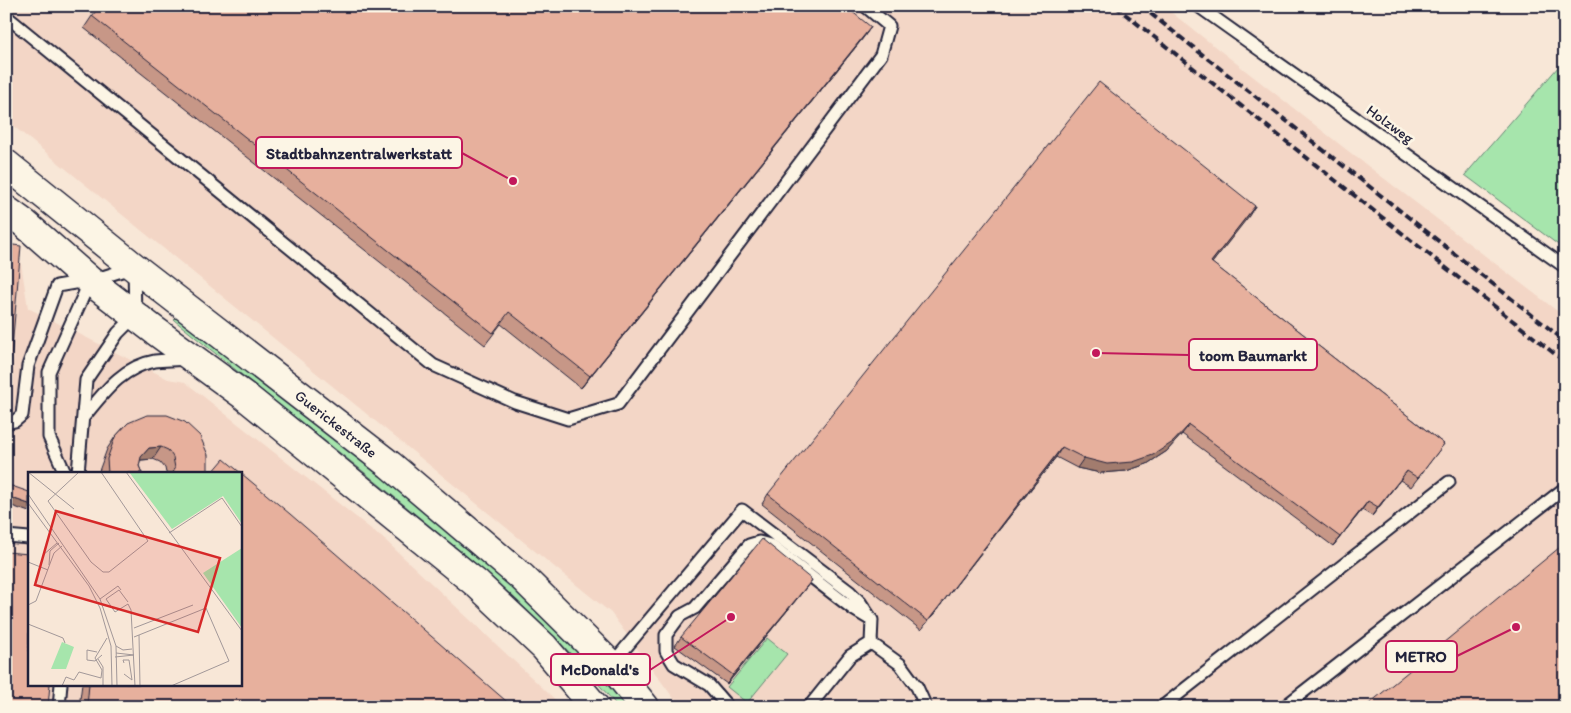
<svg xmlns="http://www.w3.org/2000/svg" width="1571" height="713" font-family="Itim,sans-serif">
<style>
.built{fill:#f3d6c6;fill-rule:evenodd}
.green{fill:#a6e5ac;stroke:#648474}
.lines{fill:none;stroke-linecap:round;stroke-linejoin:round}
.service-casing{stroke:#22223b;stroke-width:15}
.secondary-casing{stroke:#22223b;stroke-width:31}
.service{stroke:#fcf5e5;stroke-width:11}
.secondary{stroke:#fcf5e5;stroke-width:28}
.rail{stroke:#22223b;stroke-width:4;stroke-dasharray:8 4;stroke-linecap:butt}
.wall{fill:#c79787;stroke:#22223b}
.shaded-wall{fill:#a27b6e;stroke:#22223b}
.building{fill:#e7b09d;stroke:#22223b}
.labels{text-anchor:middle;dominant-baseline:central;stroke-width:5;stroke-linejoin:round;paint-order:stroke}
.street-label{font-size:15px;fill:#22223b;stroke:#fcf5e5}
.inset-road{fill:none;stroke:#a29899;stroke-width:1}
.view{fill:#d62828;fill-opacity:0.15;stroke:#d62828;stroke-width:2.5}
.inset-edge{fill:none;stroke:#22223b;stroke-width:2.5}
.leader{fill:none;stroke:#c2185b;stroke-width:2}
.callout-dot{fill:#c2185b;stroke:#fcf5e5;stroke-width:2}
.callout{fill:#fcf5e5;stroke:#c2185b;stroke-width:2}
.callout-label{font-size:16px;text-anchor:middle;font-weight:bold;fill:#22223b}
</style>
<rect width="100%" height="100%" fill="#f8e7d7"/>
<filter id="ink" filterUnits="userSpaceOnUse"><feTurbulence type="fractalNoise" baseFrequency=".02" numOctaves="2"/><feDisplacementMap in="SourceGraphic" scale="10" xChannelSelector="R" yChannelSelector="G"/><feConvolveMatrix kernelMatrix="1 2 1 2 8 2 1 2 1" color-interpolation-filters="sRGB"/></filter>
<g filter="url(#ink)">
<path class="built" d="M6 6H1163L1343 147 1565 317V707H680L611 613 6 120Z
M6 248 20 257 28 308 168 379 185 382 385 540 563 707H6ZM29 473H240V684H29Z"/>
<path class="green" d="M1565 59V250L1465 175Z
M178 316 360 458 472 549 532 604 593 666 628 707H618C581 662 540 621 497 582 474 561 449 542 425 522 342 453 257 388 174 320Z
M767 638 787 654 747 703 727 687Z"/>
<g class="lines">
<defs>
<path id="service" d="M1198 6 1565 267
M6 16 433 365 515 402 568 419 618 404 881 55 889 26 865 6
M83 418C103 394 121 367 155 361 165 360 176 360 186 359
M6 423 15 421 22 415 28 366 57 286 86 281
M65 473 49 437V372L90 281 134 267 135 316 118 333 86 380 78 473
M6 536 29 538
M611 665 742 510 850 592 860 602 872 620 871 643
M59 707 61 684
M728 707 709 685 674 664 666 651V635L680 616 695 608 749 545 759 542 770 545 853 609 868 618
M809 707 850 656 871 643 900 664 917 687 926 707
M1162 707 1449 482
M1284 707 1565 488"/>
<path id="secondary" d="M6 164 134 267 390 465 522 577 611 665 645 707
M6 210 24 223 90 281 154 330 246 397 477 584 544 647 595 707"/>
</defs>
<use href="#service" class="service-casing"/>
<use href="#secondary" class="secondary-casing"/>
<use href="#service" class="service"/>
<use href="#secondary" class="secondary"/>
<path class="rail" d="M1115 6 1565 362
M1141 6 1565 341"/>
</g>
<path class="wall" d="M92 16 871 27 863 38 581 388 501 324 485 345 84 28Z
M1255 206 1212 263 1444 444 1411 487 1400 480 1372 516 1362 510 1333 546 1182 434 1167 451 1147 464 1126 471 1101 473 1077 468 1056 457 921 630 762 504 768 494Z
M128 423 208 473H166L165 468 160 462 153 459 141 460 140 461 139 466 142 473H99V471L107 449 115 437Z
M812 580 805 589 727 684 675 646 681 637Z
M82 684H240L513 707H79Z"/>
<path class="shaded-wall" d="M871 27 863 38 581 388 590 376Z
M1255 206 1249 216 1205 272 1211 262Z
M1189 425 1182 434 1167 451 1147 464 1126 471 1101 473 1077 468 1084 458Z
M161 447 153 459 141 460 132 469 141 457 149 448Z
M1062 447 1056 457 921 630 928 621Z
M1407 471 1372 516 1378 507Z
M6 496 29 504V512L6 504Z
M1368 501 1362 510 1333 546Z
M812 580 805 589 727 684 733 675Z"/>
<path class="building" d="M100 6H845L871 27 590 376 509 312 493 333 92 16Z
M1099 82 1255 206 1211 262 1444 444 1418 478 1407 471 1378 507 1368 501 1340 537 1189 425 1173 442 1153 455 1133 462 1107 464 1084 458 1062 447 928 621 768 494Z
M6 244 21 246 6 416Z
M147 415H167L185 422 200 436 208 455V473H173L175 468 173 457 168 450 161 447 149 448 141 457 139 466 142 473H108L107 459 115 437 128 423Z
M224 459 290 514 513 707H87L89 684H240V473H211H212Z
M6 484 29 492V504L6 496Z
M762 539 812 580 733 675 681 637Z
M1565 543V707H1365Z
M6 552 29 554V684H50L48 707H6Z"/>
</g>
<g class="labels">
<g class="street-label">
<text transform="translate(1390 124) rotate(36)">Holzweg</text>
<text transform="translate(336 424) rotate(38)">Guerickestraße</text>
</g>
</g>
<g transform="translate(28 472)">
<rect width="214" height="214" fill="#f8e7d7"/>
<path d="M101 0H214V52L195 24 144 57ZM214 76V156L175 101ZM34 170 46 175 38 197H23Z" fill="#a6e5ac"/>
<path class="inset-road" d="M0 0 46 37M51 0 20 29 63 90 75 100H81L120 69 73 0M98 0 214 159M0 22 72 127 88 174 89 214M0 31 61 114 72 136 83 174 84 214M141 61 194 26 214 55M15 83 29 71M0 90 20 98M21 93 22 79 31 71M72 127 90 114 93 118M100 130 91 118 78 127 87 140 100 132 103 138 107 214M0 133 8 129 26 81 34 74M0 152 35 166 37 171M106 156 165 133M111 163 112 214M106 165 178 136 201 189 143 214M88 174 95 178 104 177M69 180 59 178V188L67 189 74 183M88 181 106 183M87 185 106 183M70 187 75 195V214M96 191 95 188H101L104 208 96 202M34 214 38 205 46 208 51 200 73 206 74 198 67 186 79 166"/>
<path class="view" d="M28 39 192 86 170 160 7 113Z"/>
<rect width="214" height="214" class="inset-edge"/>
</g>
<path class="leader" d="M513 181L462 153M1096 353L1189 355M1516 627L1457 656M731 617L650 670"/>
<g class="callout-dot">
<circle cx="513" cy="181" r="5"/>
<circle cx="1096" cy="353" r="5"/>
<circle cx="1516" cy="627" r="5"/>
<circle cx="731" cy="617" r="5"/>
</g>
<g class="callout">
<rect x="256" y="137" width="206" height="31" rx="5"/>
<rect x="1189" y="339" width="128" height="31" rx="5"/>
<rect x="1386" y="641" width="71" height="31" rx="5"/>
<rect x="551" y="654" width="99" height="31" rx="5"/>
</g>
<g class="callout-label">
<text x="359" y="159">Stadtbahnzentralwerkstatt</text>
<text x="1253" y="361">toom Baumarkt</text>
<text x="1421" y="662">METRO</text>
<text x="600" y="675">McDonald's</text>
</g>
<rect width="1571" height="713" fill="none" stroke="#fcf5e5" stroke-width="25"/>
<rect x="12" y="12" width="1546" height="688" fill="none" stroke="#22223b" stroke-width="2" filter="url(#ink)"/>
</svg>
